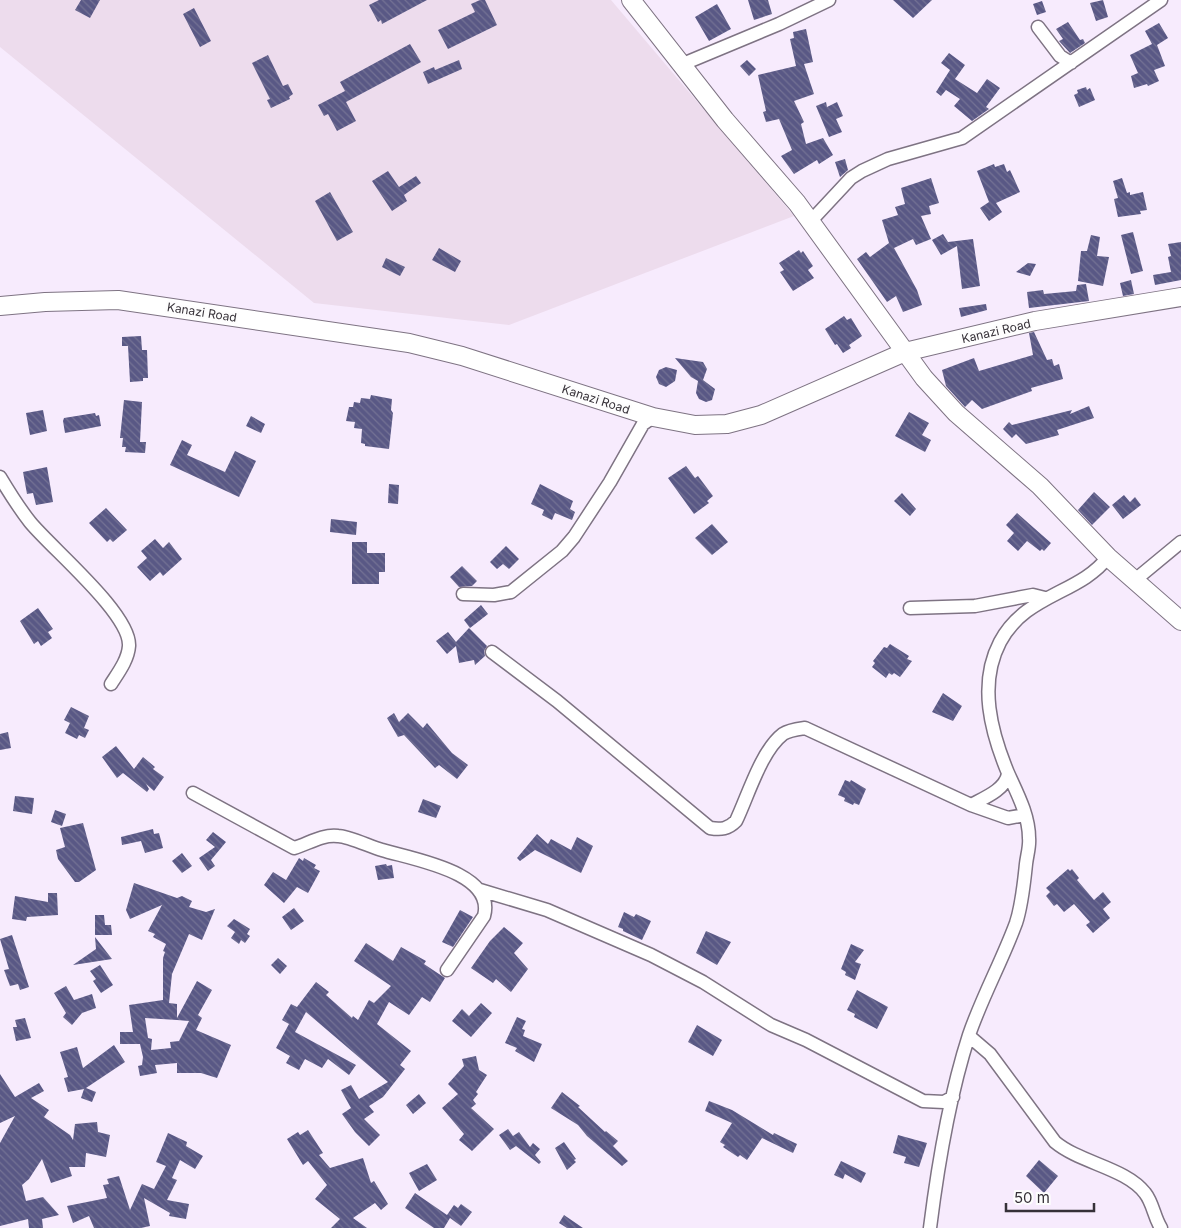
<svg xmlns="http://www.w3.org/2000/svg" width="1181" height="1228" font-family="Inter,sans-serif">
<style>
.education{fill:#eddced}
.building{fill:url(#building-back-hatch);fill-rule:evenodd}
.lines{fill:none;stroke-linecap:round;stroke-linejoin:round}
.street-casing{stroke:#7e7383;stroke-width:15}
.secondary-casing{stroke:#7e7383;stroke-width:20}
.street{stroke:#fff;stroke-width:12}
.secondary{stroke:#fff;stroke-width:18}
.labels{text-anchor:middle;dominant-baseline:central;stroke-width:5;stroke-linejoin:round;paint-order:stroke}
.street-label{font-size:12px;fill:#363138;stroke:#fdfdfd}
</style>
<defs>
<pattern id="building-back-hatch" width="6" height="6" patternUnits="userSpaceOnUse" patternTransform="scale(1.25)"><rect width="6" height="6" fill="#595885"/><path d="M-1 5l2 2M0 0l6 6M5-1l2 2" fill="none" stroke="#747294"/></pattern>
</defs>
<rect width="100%" height="100%" fill="#f7ebfd"/>
<path class="education" d="M0 0H611L794 216 509 325 314 303 0 47Z"/>
<path class="building" d="M81 0H100L90 18 75 10Z
M379 0H427L382 24 381 20 378 22 369 5Z
M480 0H485L497 25 448 49 438 30 475 12 471 4Z
M748 0H768L772 14 754 20Z
M893 0H932L913 18Z
M1103 0 1108 17 1096 21 1090 3Z
M1042 1 1046 12 1037 15 1033 4Z
M717 4 731 29 709 41 695 17Z
M194 8 211 41 200 47 183 14Z
M1068 22 1080 40 1083 39 1085 43 1070 53 1059 41 1063 39 1056 29Z
M1159 23 1168 38 1157 45 1165 66 1154 70 1159 81 1148 86 1147 84 1134 88 1131 76 1138 73 1130 55 1152 44 1145 31Z
M806 29 813 62 804 64 814 94 794 101 804 122 801 124 806 144 823 138 833 155 819 164 817 160 794 174 781 156 792 150 779 119 766 122 763 112 766 111 758 75 796 66 790 39 794 38 793 32Z
M410 44 421 62 346 102 356 121 337 131 328 114 324 116 318 105 345 91 340 82Z
M949 53 965 65 955 79 977 93 987 79 1000 88 986 107 989 109 972 121 954 106 960 99 946 90 941 96 936 92 950 70 941 63Z
M268 55 283 86 288 84 293 94 289 97 290 99 271 108 267 100 270 99 252 63Z
M459 60 462 69 428 84 423 72 434 67 435 70Z
M747 60 756 69 749 76 740 66Z
M1086 87 1087 90 1090 88 1095 100 1079 107 1074 95 1078 93 1077 90Z
M826 102 827 107 837 102 843 116 836 119 842 132 829 137 816 106Z
M845 159 848 170 840 177 835 162Z
M994 164 995 167 1004 164 1007 172 1010 170 1020 192 996 203 1002 212 989 221 980 208 989 202 977 171Z
M388 171 399 187 416 176 421 183 404 195 407 201 392 211 372 181Z
M931 178 939 203 929 206 931 214 921 216 931 239 916 245 913 239 894 248 917 290 922 305 903 312 896 296 887 302 857 259 866 252 870 257 889 243 882 220 898 215 895 207 905 204 901 188Z
M1122 178 1127 193 1130 192V195L1143 192 1147 210 1140 211 1141 214 1118 217 1114 199 1118 198 1113 181Z
M330 192 353 232 337 241 315 201Z
M1133 232 1143 271 1131 274 1121 235Z
M943 234 948 242 973 239 980 286 962 289 957 246 941 255 932 240Z
M1091 235 1100 237 1097 256 1109 257 1103 286 1078 281 1081 251H1087Z
M1181 242V280L1155 285 1153 275 1171 272 1168 257 1171 256 1168 244Z
M439 248 461 261 455 272 432 260Z
M799 250 801 253 803 251 813 266 808 270 814 278 793 291 780 272 784 270 779 263Z
M386 258 405 267 400 276 382 267Z
M1028 263 1036 264 1030 276 1016 272Z
M1131 280 1134 294 1123 296 1120 283Z
M1086 284 1089 301 1029 308 1027 292 1043 290 1044 294 1076 291 1077 285Z
M986 304 987 310 961 317 959 308Z
M844 316 847 320 851 318 862 336 849 345 851 348 843 353 837 344 835 345 825 329Z
M1034 332 1047 360 1052 359 1054 366 1059 364 1063 379 1031 388 1032 391 982 409 972 400 965 407 946 386 942 370 974 358 979 371 1033 355 1029 333Z
M141 336 142 350H147L148 378H143V381L130 382 128 346H122V337Z
M675 358 703 362 707 369 703 380 715 389 712 400 706 402 699 399 696 393 698 381 691 377Z
M666 367 677 370 675 381 666 387 659 384 656 377 659 370Z
M371 395 392 399 391 410 393 413 389 449 365 446V444L361 443 362 429 354 428 355 422 346 421 349 407H353L354 402 360 403 361 398 370 399Z
M124 400 142 402 140 442H146L145 453 125 452 126 447H122L123 438H120Z
M1089 406 1094 418 1057 430 1059 435 1026 444 1016 434 1012 438 1003 429 1009 422 1012 425 1072 410 1070 414Z
M43 410 47 431 30 435 26 413Z
M909 412 929 423 922 435 931 440 925 452 895 436Z
M95 413 96 416 99 415 101 426 65 433 63 421 64 418Z
M251 416 265 424 261 433 246 426Z
M182 440 192 445 187 455 225 472 235 451 256 461 239 497 170 465Z
M686 466 695 478 698 476 713 496 707 501 709 503 694 514 668 478Z
M47 467 53 502 36 505 33 493 27 494 23 472Z
M389 484 399 485 398 504 388 503Z
M540 484 573 501 570 509 575 512 572 520 555 513 552 520 542 515 544 510 531 504Z
M1094 492 1110 507 1092 525 1078 510Z
M902 493 916 509 910 516 894 501Z
M1124 495 1130 502 1135 497 1141 505 1123 519 1112 505Z
M106 508 127 530 113 542 110 539 107 542 89 523Z
M1017 513 1051 543 1044 551 1042 549 1040 551 1027 541 1018 551 1007 541 1014 533 1006 525Z
M331 519 357 522 356 535 330 532Z
M712 524 728 542 712 555 695 538Z
M155 539 163 548 169 542 182 559 163 576 160 572 150 581 137 567 147 558 141 551Z
M352 542H367V553H385V572H379V584H352Z
M506 546 519 559 509 569 503 564 497 569 490 562Z
M462 566 477 581 472 586 459 587 450 577Z
M481 605 488 614 470 628 464 620Z
M38 608 53 629 48 632 52 638 41 646 38 641 34 644 20 621Z
M469 628 487 646 484 651 485 656 475 665 474 660 459 663 456 646 447 654 436 641 448 632 456 642Z
M890 644 909 656 907 659 912 661 900 677 894 673 892 675 889 673 886 678 872 667 875 663 873 661 884 647 887 648Z
M943 693 962 706 953 721 932 712Z
M71 707 89 716 84 728 89 730 85 738 79 735 77 739 65 733 70 723 64 720Z
M394 713 399 722 408 713 423 728 427 723 452 753 468 765 457 779 439 765 435 768 404 735 398 737 387 718Z
M8 732 11 748 0 750V734Z
M116 746 134 769 143 757 155 767 153 769 164 777 154 791 146 784 149 789 147 792 123 773 117 778 102 757Z
M845 780 850 782 851 780 866 789 859 805 854 803 853 805 844 801 845 798 838 795Z
M15 796 34 798 32 814 13 811Z
M423 799 441 806 436 818 418 812Z
M55 810 66 814 62 826 51 822Z
M83 823 96 870 79 882H75L58 859 56 850 65 847 60 828Z
M153 829 154 834 159 833 163 848 145 853 141 841 122 845 121 837Z
M213 832 226 842 211 860 215 866 208 871 199 858 215 847 206 840Z
M537 834 548 844 551 839 571 850 577 837 593 846 581 873 535 850 520 861 517 858Z
M182 853 192 866 182 873 172 861Z
M299 858 303 861 304 858 316 865 314 868 320 871 308 893 297 887 284 903 264 885 273 872 286 880Z
M386 864 387 866 392 865 394 878 378 880 375 866Z
M1068 869 1070 871 1072 869 1079 878 1077 880 1094 900 1103 892 1111 902 1103 909 1110 918 1093 933 1086 925 1090 922 1074 904 1064 912 1057 904 1054 906 1046 896 1050 892 1046 888Z
M134 883 177 898 182 896 192 901 189 907 206 912 215 909 202 940 189 934 172 974 169 1003 177 1004V1018L197 981 212 990 198 1015 202 1018 196 1030 231 1045 217 1078 201 1073H177V1063L155 1065 157 1073 140 1076 138 1066 142 1065 143 1057 140 1044H120V1032H133L129 1005 163 1000V958L165 952 163 951 166 944 153 937 155 934 148 931 162 905 130 919 126 910ZM145 1018 177 1020 189 1021 179 1041 170 1042 171 1048 151 1050 152 1039 148 1038Z
M48 893H57L58 915 27 917 26 921 12 919 15 896 48 902Z
M294 908 304 921 291 930 282 917Z
M460 910 473 917 453 947 442 942Z
M624 912 634 917 636 914 651 921 642 940 623 931V929L618 927Z
M95 915H104L105 925H111L112 935H95Z
M234 919 250 929 247 934 250 936 245 943 241 940 239 944 231 938 235 932 227 926Z
M504 927 523 943 514 953 528 969 511 992 496 979 493 983 471 968 490 941Z
M706 931 731 942 717 965 696 953Z
M12 935 29 987 20 990 18 984 10 986 4 970 9 969 0 939Z
M95 937 112 959 73 965 96 949Z
M366 943 393 961 401 947 426 961 424 964 445 978 430 1002 422 997 409 1015 389 1002 377 1024 411 1051 400 1065 405 1069 383 1097 369 1106 374 1112 364 1119 380 1135 369 1146 355 1132 342 1114 351 1108 341 1090 351 1085 359 1099 388 1082 306 1012 295 1032 356 1065 349 1075 328 1059 322 1068 305 1059 299 1070 286 1063 290 1056 276 1048 289 1024 282 1020 291 1004 297 1007 316 982 329 992 326 995 352 1018 353 1016 358 1020 369 1000 374 1003 391 986 354 961Z
M851 944 864 950 855 962 861 964 855 980 845 975 846 972 841 969Z
M278 958 287 966 280 974 271 965Z
M100 965 113 985 101 993 93 981 96 979 90 971Z
M66 986 74 1000 92 994 96 1008 82 1013 72 1025 63 1017 66 1013 54 993Z
M857 990 888 1007 877 1029 854 1017 855 1014 847 1010Z
M481 1003 492 1013 471 1037 452 1021 462 1009 469 1016Z
M517 1017 526 1021 522 1029 525 1030 523 1036 542 1044 534 1062 515 1051 517 1048 505 1043Z
M25 1018 31 1038 16 1041 13 1027H17L15 1020Z
M697 1025 722 1040 713 1056 688 1042Z
M114 1045 125 1062 86 1088 96 1092 92 1102 81 1098 84 1089 68 1092 64 1078 68 1077 60 1052 77 1047 83 1068Z
M476 1056 479 1070 487 1075 476 1092 478 1094 473 1100 476 1104 471 1108 494 1129 472 1151 459 1140 464 1134 442 1108 458 1094 448 1084 464 1066 462 1059Z
M0 1074 15 1097 39 1083 44 1091 31 1098 49 1110 44 1117 70 1135 73 1140 75 1124 97 1122 98 1132 110 1135 106 1157 86 1153 85 1167H69L72 1176 51 1183 42 1159 29 1179 22 1185 26 1201 43 1197 59 1215 42 1219 43 1228H29L28 1219 0 1226V1143L15 1116 0 1123Z
M562 1092 580 1106 578 1107 605 1132 606 1131 618 1141 613 1146 628 1161 622 1166 587 1136 578 1125 551 1108Z
M419 1094 426 1103 413 1114 406 1105Z
M709 1101 732 1110 773 1135 774 1133 797 1144 793 1153 762 1138 747 1160 740 1155 738 1157 723 1147 725 1145 720 1142 732 1123 705 1111Z
M508 1129 513 1136 519 1132 530 1147 533 1143 540 1149 535 1155 541 1162 539 1164 516 1146 510 1150 499 1135Z
M308 1130 323 1153 319 1155 330 1168 363 1158 371 1183 374 1181 388 1204 381 1210 375 1203 353 1218 367 1228H331L340 1219 315 1199 327 1185 308 1161 303 1165 287 1139 298 1132 300 1135Z
M168 1133 187 1142 186 1146 203 1156 195 1169 180 1160 172 1178 177 1180 167 1200 189 1204 186 1219 169 1216 170 1213 144 1198 150 1226 141 1228H94L89 1216 73 1223 67 1206 107 1198 103 1185 109 1184 107 1179 119 1176 130 1210 142 1184 154 1189 166 1166 156 1162Z
M898 1135 927 1143 919 1167 904 1163 906 1157 893 1153Z
M564 1142 576 1159 574 1160 576 1162 567 1170 555 1148Z
M1039 1160 1058 1176 1044 1193 1026 1176Z
M841 1161 866 1173 861 1183 845 1174 843 1179 834 1175Z
M427 1164 437 1180 419 1191 409 1173Z
M415 1193 447 1215 454 1205 458 1208 461 1204 472 1212 461 1226 450 1218 444 1228H434L405 1208Z
M564 1215 583 1228H567L559 1223Z"/>
<g class="lines">
<defs>
<path id="street" d="M1038 27 1060 56 1071 63
M683 64 779 24 829 0
M810 222 851 178 862 171 888 159 962 138 1161 0
M0 477C9 492 19 508 30 522 51 548 131 614 129 646 128 660 118 673 111 684
M1135 580 1181 542
M463 594 494 595 511 592 562 551 574 537 610 482 643 424 653 417
M910 608 975 606 1033 595 1045 598
M492 652 557 701 710 828C721 830 728 829 736 821 748 796 761 751 783 734 789 730 798 729 805 728L971 805 1008 818 1025 815
M193 793 294 848C308 844 322 834 338 836 348 836 371 847 382 850 411 859 496 872 484 916L447 970
M971 805C984 798 1005 790 1008 774
M480 890 547 910 651 955 703 982 771 1025 806 1040 923 1101 944 1102 953 1097
M969 1036 990 1054 1055 1142C1080 1163 1126 1168 1145 1193 1153 1203 1154 1217 1161 1228
M930 1228C938 1164 949 1097 969 1035 982 997 1002 961 1016 923 1022 905 1024 883 1026 864 1027 855 1030 846 1029 838 1029 815 1017 793 1008 773 991 732 978 684 1000 642 1025 594 1080 594 1108 557"/>
<path id="secondary" d="M631 0 725 120 797 203 924 378 956 413 1040 486 1108 557 1181 621
M0 306 45 302 118 300 409 343 462 356 653 417 695 425 727 424 761 415 905 352 1035 321 1181 297"/>
</defs>
<use href="#street" class="street-casing"/>
<use href="#secondary" class="secondary-casing"/>
<use href="#street" class="street"/>
<use href="#secondary" class="secondary"/>
</g>
<g class="labels">
<g class="street-label">
<text transform="translate(202 312) rotate(9)">Kanazi Road</text>
<text transform="translate(996 331) rotate(-13)">Kanazi Road</text>
<text transform="translate(596 399) rotate(18)">Kanazi Road</text>
</g>
</g>
<path d="M1006 1203v8h88v-8" fill="none" stroke="#363138" stroke-width="2.5"/>
<text x="1014" y="1203" font-size="15" fill="#363138" stroke="#fdfdfd" stroke-width="4" paint-order="stroke">50 m</text>
</svg>
